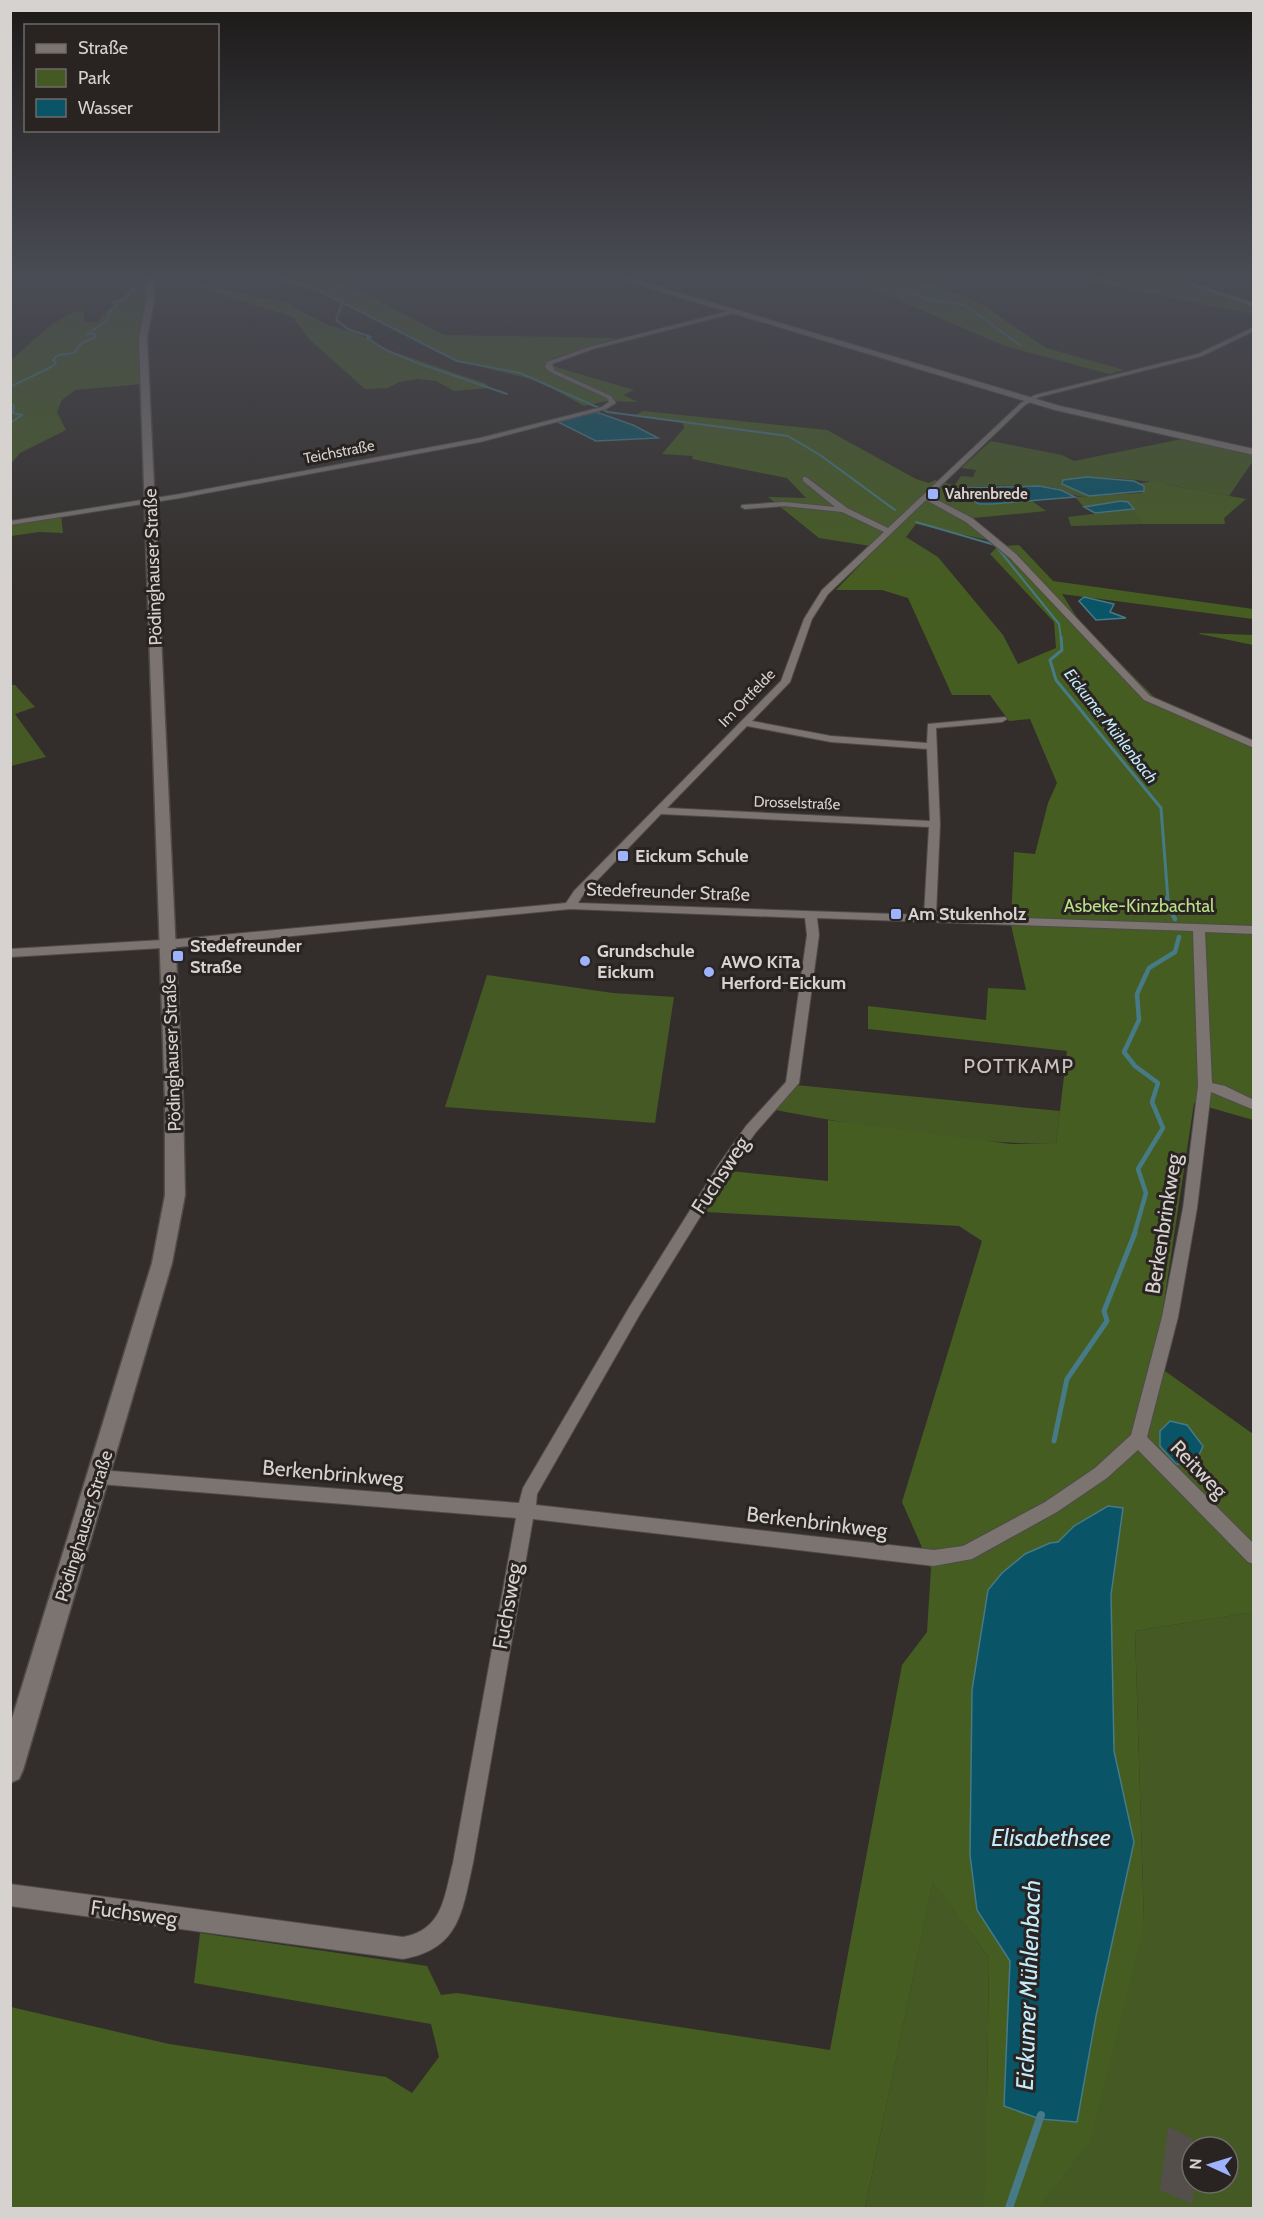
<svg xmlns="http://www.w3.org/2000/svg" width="1264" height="2219" font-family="Cabin,sans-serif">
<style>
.green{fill:#445924;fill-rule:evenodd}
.forest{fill:#465d21;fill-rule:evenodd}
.water{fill:#095467;stroke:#467a86;stroke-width:1.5}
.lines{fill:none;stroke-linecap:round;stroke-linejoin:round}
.stream-far4{stroke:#467a86;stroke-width:2}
.stream-far3{stroke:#467a86;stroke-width:3}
.stream-far2{stroke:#467a86;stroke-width:4.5}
.stream-far1{stroke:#467a86;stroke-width:5}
.stream{stroke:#467a86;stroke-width:8}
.building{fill:#554f4c}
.minor-casing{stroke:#4f4b49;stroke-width:2}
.tertiary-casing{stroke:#4f4b49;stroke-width:3}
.secondary-casing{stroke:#4f4b49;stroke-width:2}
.minor{fill:#7b7471;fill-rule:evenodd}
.tertiary{fill:#7b7471;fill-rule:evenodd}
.secondary{fill:#7b7471;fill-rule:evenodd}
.poi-dot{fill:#9eb3fd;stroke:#292422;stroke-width:2}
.labels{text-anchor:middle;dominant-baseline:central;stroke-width:6;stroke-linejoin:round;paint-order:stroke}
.far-street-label{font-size:15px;fill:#d6d2d0;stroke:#292422}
.far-poi-label{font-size:15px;font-weight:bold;fill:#d6d2d0;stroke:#292422;text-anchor:start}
.far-water-label{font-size:16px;font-style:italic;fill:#c2ecfb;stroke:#292422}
.street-label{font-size:18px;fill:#d6d2d0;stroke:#292422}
.poi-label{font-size:18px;font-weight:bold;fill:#d6d2d0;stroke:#292422;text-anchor:start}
.park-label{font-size:18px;fill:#bbe088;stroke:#292422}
.neighbourhood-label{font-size:20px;letter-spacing:1.5px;fill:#c9c2bf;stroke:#292422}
.near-street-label{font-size:21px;fill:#d6d2d0;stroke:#292422}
.near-water-label{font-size:24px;font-style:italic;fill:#c2ecfb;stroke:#292422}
</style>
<rect width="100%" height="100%" fill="#332e2b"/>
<path class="green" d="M1182 439 1253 455V461L1229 496C1175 487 1116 470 1062 483L1089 496C1070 498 1067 489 1050 487 1018 484 983 486 952 489L961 476 973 477 976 470 961 468 991 441 1062 455 1074 461Z
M1134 509 1142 524 1071 526 1068 517Z
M11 685H15L35 707 15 714 46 757 11 766Z
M487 975 613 993 674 997 655 1123 445 1107Z
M796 1085 1060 1111 1056 1144C963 1144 867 1127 775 1110Z
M1253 1612V2208H865L933 1881 989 1958 987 2108 1144 1923 1135 1631ZM1192 2147H1228V2183H1192Z"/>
<path class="forest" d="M138 277H146L149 292 140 338 142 384 75 390 62 400 57 412 66 430 20 453 11 464V360C28 346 63 309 84 311V322H97L116 302 140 283Z
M268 277H324L364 293 444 335 617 338 553 358 551 363 556 367 634 390 623 395 638 402 606 401 584 406 539 381 457 361 325 294Z
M860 277H913L980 303 1046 348 1124 370 1109 374 1005 346 863 285Z
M1066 277H1120L1137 281 1166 277 1253 306V314Z
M202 284 286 303 330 326 355 332 388 350 487 384 488 388 454 391 436 381 417 379 399 382 388 388 365 389 309 339 293 317 199 287Z
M643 411 827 430 916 479 929 483 935 480 953 485 952 489 962 488 963 495 979 504 1032 501 1046 511 973 518 1006 546 1019 545 1053 581 1253 609V619L1062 594 1081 624 1158 701 1253 747V1120L1194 1103 1161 1322 1151 1361 1253 1434 1254 1612 1135 1631 1144 1923 1090 2142 1038 2208H983L986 2174 989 1958 933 1882 865 2208H11V2007L169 2044 386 2077 412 2093 439 2057 431 2024 194 1983 200 1933 427 1966 441 1995 457 1993 830 2050 902 1665 927 1632 931 1568 902 1502 982 1241 959 1226 706 1212 730 1171 828 1181V1120L1011 1144H1056L1067 1051 868 1029V1006L986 1020 988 988 1026 990 1011 925 1014 852 1035 854 1048 803 1057 783 1030 719 1009 721 990 695H952L908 598 882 590H836L877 547 819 538 768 497 806 498 787 478 692 459 693 456 662 454 684 428 683 423 634 416ZM916 524 992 541 997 547 990 554 1054 622 1056 648 1018 664 1003 635 938 557 906 537ZM1123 1508 1111 1595 1114 1751 1134 1842 1096 2016 1009 2011 1010 1961 977 1910 970 1855 972 1690 1050 1543 1058 1542 1074 1526Z
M1157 481 1169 485 1246 499 1224 518 1225 524H1142L1127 502 1084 507 1075 497 1141 493 1144 490 1141 483Z
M61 514 63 533 39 532 11 536V522Z
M1199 633 1253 635V645L1200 634Z"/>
<path class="water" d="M596 412 633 425 658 438 596 441 558 422Z
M1087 477 1134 481 1144 486V491L1089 496 1062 484 1063 480Z
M1039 486 1061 490 1075 497 993 504H979L963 495 962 488Z
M1121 501 1128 502 1134 509 1095 513 1084 507Z
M1084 597 1114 604 1110 612 1126 618 1096 620 1079 601Z
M1170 1421 1187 1425 1203 1446 1195 1464H1176L1160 1446V1431Z
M1108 1506 1123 1508 1111 1595 1114 1751 1134 1842 1096 2016 1077 2122 1040 2119 1004 2106 1010 1961 977 1910 970 1855 972 1690 988 1590 1002 1573 1025 1554 1050 1543 1058 1542 1074 1526Z"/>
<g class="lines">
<path class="stream-far4" d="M277 277 316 289 457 361 520 373 608 412 788 436 820 455 895 510
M1087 277 1122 285 1151 281
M880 280 929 300 965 305 1020 345
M342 304 336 320 348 329 371 337 367 338 386 350 415 362 507 394
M10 387 51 367 56 363 53 360 58 355 74 353 82 343 95 337V334H87L107 321 109 312 117 306 113 303 128 297 130 291 143 282 138 277
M10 403 14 406 13 413 22 415 10 423
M916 522 995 545 1059 624 1061 639"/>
<path class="stream-far3" d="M1061 637 1062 650 1050 660 1056 680 1161 808 1168 900"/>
<path class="stream-far2" d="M1167 898 1168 906 1175 919
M1134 1235 1146 1193 1138 1169 1163 1128 1152 1102 1158 1083 1135 1066 1124 1052 1139 1020 1137 994 1149 968 1175 952 1179 937"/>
<path class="stream-far1" d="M1054 1441 1067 1379 1107 1321 1104 1311 1135 1233"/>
<path class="stream" d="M1009 2208 1041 2115"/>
</g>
<path class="building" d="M1168 2127 1192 2138V2183H1195L1192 2204 1160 2190Z"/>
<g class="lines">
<defs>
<path id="minor" d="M1165 277H1174L1254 303V307Z
M733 310 735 313 593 349 552 364 554 370 611 396 616 403 606 409 480 442 180 498 10 525V521L180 494 480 438 602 407 609 402 607 398 550 372 545 367 547 362 589 347Z
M1254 327V331L1202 356 1039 397 1025 405 930 496 972 518 1016 554 1150 696 1254 741V748L1144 700 1010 558 966 522 926 500 828 594 812 619 790 682 752 721 831 736 927 743 928 724 1005 717 1007 719 1002 722 936 728 940 824 936 915 1254 926V934L1205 932 1212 1083 1225 1086 1254 1100V1110L1211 1092 1197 1208 1178 1317 1147 1437 1254 1544V1564L1248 1562 1138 1450 1107 1478 1057 1512 972 1559 934 1566 533 1519 473 1863C462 1911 460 1949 403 1959L10 1906V1884L403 1937C443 1930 444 1897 453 1863L516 1518 99 1484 93 1482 90 1477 93 1472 99 1470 519 1503 523 1488 630 1306 719 1164 746 1126 786 1082 807 935 805 918 570 909 179 947 10 957V949L179 939 566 903 574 891 781 681 804 619 822 590 884 532 842 512 784 506 745 509 741 507 742 505 784 502 835 507 803 481V477H806L847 508 888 528 1021 403 1035 395 1198 354ZM747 726 831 742 927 749 930 821 667 808ZM661 814 929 827 924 915 578 903 583 895ZM817 918 1193 931 1198 1086 1183 1208 1162 1317 1131 1435 1095 1468 1045 1502 963 1546 934 1550 536 1505 537 1494 640 1314 729 1170 756 1132 799 1083 819 935Z"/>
<path id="tertiary" d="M146 277H154L155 297 147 338 183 1102 185 1195 172 1263 23 1770 19 1779 10 1783V1725L152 1263 165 1195V1102L139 338 147 297Z"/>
<path id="secondary" d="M612 277H626L1060 406 1254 449V455L1055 410Z"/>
</defs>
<use href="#minor" class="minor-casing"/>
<use href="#tertiary" class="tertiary-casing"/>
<use href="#secondary" class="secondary-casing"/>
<use href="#minor" class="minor"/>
<use href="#tertiary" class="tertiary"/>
<use href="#secondary" class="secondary"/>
</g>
<linearGradient id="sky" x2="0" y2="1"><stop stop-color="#1c1918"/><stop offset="0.47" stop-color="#4a4c55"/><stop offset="1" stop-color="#4a4c55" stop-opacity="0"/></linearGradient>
<rect width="1264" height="588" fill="url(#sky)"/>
<g class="poi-dot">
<rect x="927" y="488" width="12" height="12" rx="3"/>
<rect x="617" y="850" width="12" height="12" rx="3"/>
<rect x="890" y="908" width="12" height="12" rx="3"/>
<rect x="172" y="950" width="12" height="12" rx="3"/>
<circle cx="585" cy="961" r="6"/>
<circle cx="709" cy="972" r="6"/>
</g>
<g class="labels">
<g class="far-street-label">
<text transform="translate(339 452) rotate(-11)">Teichstraße</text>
<text transform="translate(747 698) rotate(-46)">Im Ortfelde</text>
<text transform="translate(797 803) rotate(2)">Drosselstraße</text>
</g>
<g class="far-poi-label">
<text x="945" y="494">Vahrenbrede</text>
</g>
<g class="far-water-label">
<text transform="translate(1111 726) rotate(52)">Eickumer Mühlenbach</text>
</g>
<g class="street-label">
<text transform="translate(153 567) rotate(-92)">Pödinghauser Straße</text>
<text transform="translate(668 892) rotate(2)">Stedefreunder Straße</text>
<text transform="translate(172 1053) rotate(-92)">Pödinghauser Straße</text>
<text transform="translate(84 1526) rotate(-73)">Pödinghauser Straße</text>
</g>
<g class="poi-label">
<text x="635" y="856">Eickum Schule</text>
<text x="908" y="914">Am Stukenholz</text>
<text x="190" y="946">Stedefreunder<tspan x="190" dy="21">Straße</tspan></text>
<text x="597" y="951">Grundschule<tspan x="597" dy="21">Eickum</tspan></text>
<text x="721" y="962">AWO KiTa<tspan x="721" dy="21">Herford-Eickum</tspan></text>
</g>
<g class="park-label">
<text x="1139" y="906">Asbeke-Kinzbachtal</text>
</g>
<g class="neighbourhood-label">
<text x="1019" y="1066">POTTKAMP</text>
</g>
<g class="near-street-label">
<text transform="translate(720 1175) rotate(-57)">Fuchsweg</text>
<text transform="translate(1163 1224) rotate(-81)">Berkenbrinkweg</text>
<text transform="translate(1199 1469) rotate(46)">Reitweg</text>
<text transform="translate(333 1473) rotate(5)">Berkenbrinkweg</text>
<text transform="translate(817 1522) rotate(7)">Berkenbrinkweg</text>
<text transform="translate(507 1606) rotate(-80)">Fuchsweg</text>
<text transform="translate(134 1913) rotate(8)">Fuchsweg</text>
</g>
<g class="near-water-label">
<text x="1051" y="1837">Elisabethsee</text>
<text transform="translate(1028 1985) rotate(-88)">Eickumer Mühlenbach</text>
</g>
</g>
<rect width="1264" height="2219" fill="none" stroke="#d6d2d0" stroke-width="24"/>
<rect x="24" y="24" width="195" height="108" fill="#292422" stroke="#6e6a68" stroke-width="1.5"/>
<rect x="36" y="44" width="30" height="9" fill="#7b7471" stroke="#6e6a68" stroke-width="1.5"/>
<text x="78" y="54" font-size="18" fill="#d6d2d0">Straße</text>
<rect x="36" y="69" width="30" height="18" fill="#445924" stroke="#6e6a68" stroke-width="1.5"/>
<text x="78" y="84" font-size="18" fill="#d6d2d0">Park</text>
<rect x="36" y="99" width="30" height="18" fill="#095467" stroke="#6e6a68" stroke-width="1.5"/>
<text x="78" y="114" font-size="18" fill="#d6d2d0">Wasser</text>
<g transform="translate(1210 2165) rotate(274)"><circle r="28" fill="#292422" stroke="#6e6a68" stroke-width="1.5"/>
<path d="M0-4.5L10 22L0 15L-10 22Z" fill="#9eb3fd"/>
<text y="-9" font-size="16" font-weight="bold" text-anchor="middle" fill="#d6d2d0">N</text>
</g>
</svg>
